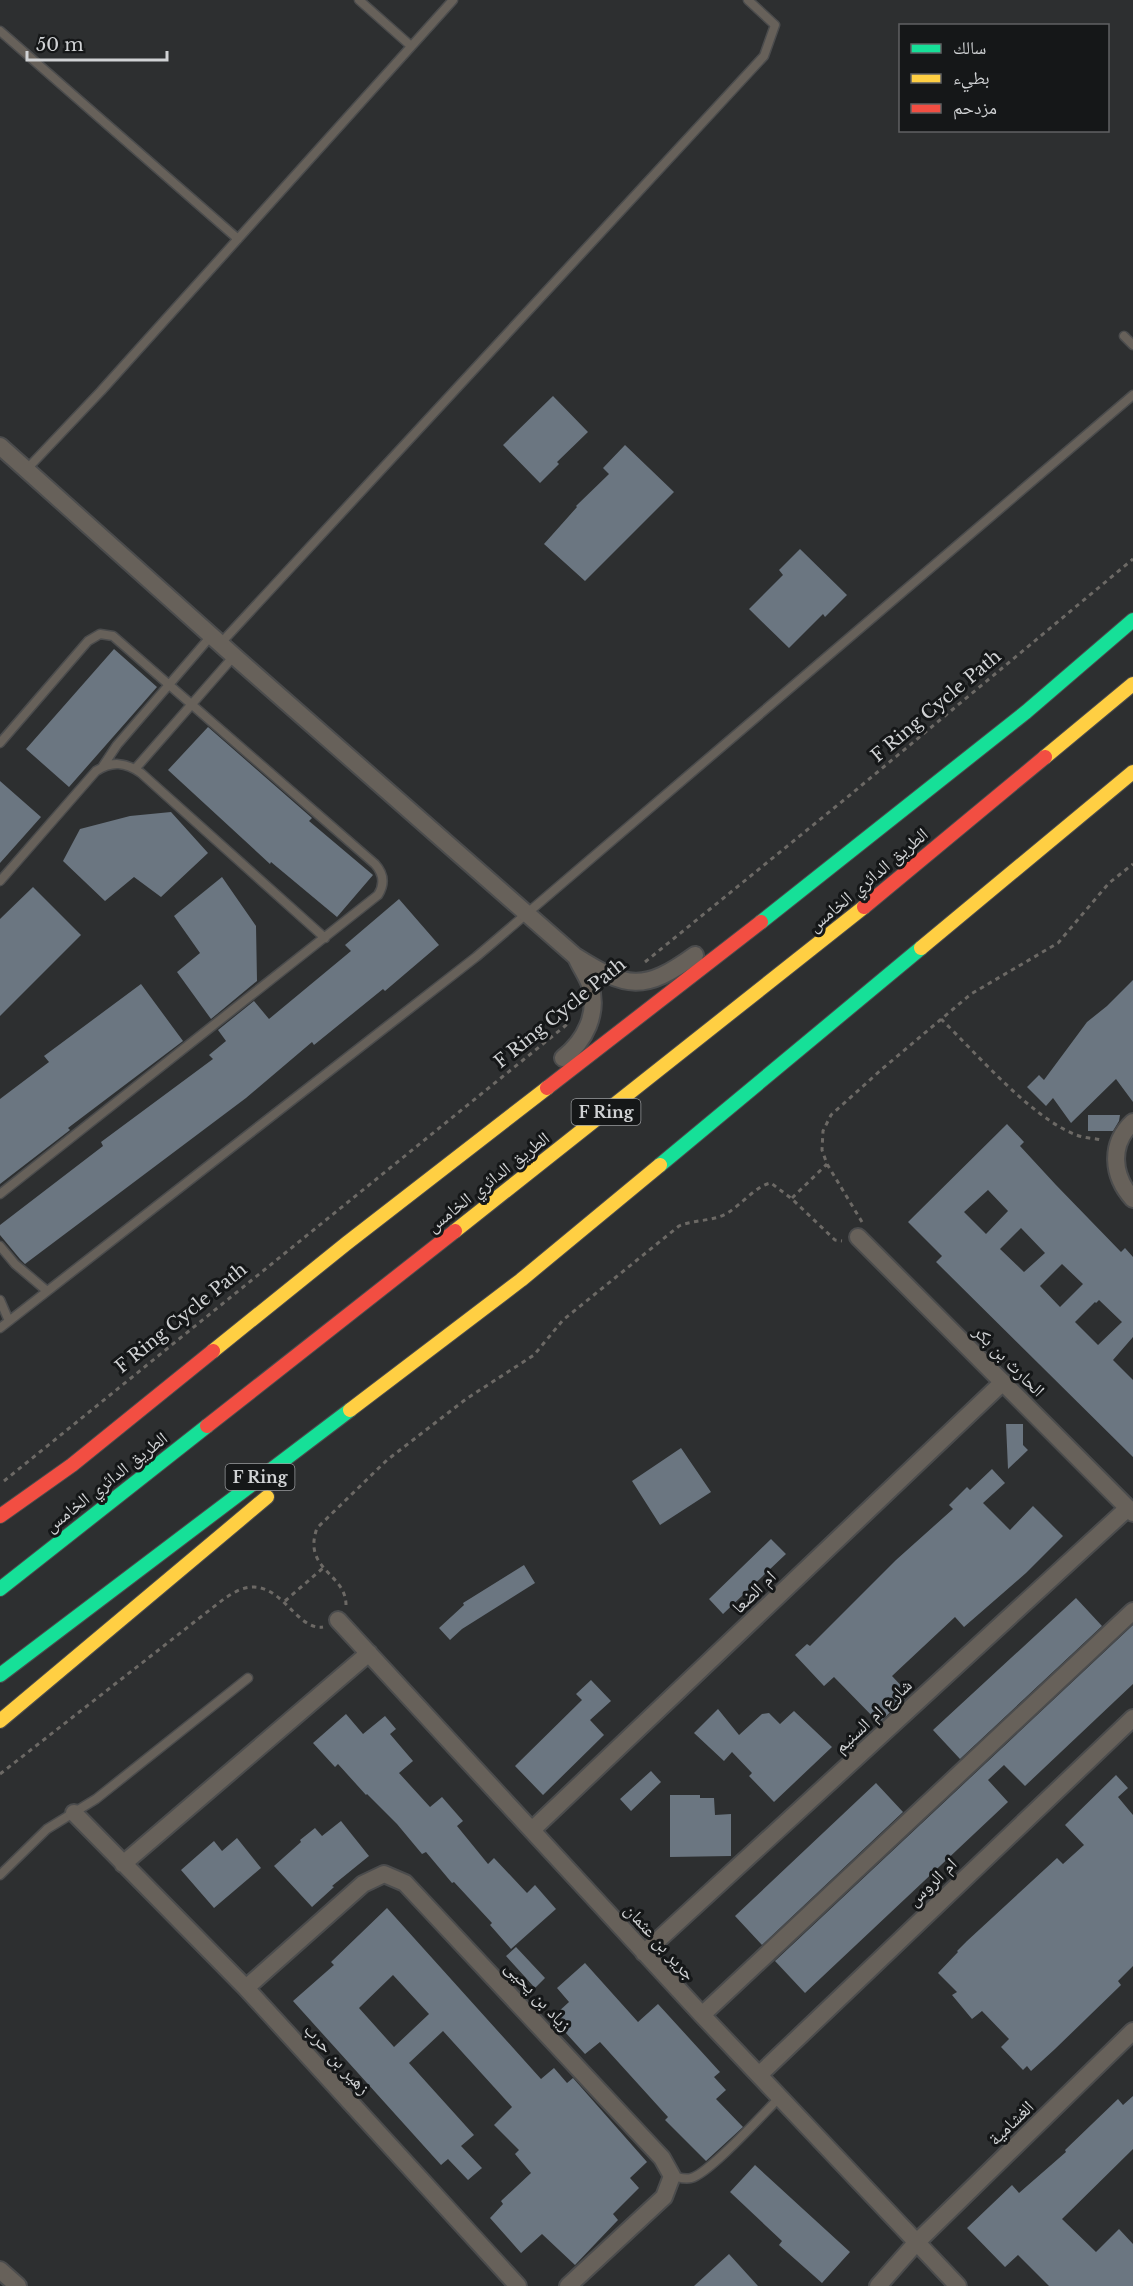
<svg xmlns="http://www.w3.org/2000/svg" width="1133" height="2286" font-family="'Libre Baskerville','Noto Naskh Arabic',serif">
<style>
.building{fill:#6b7681;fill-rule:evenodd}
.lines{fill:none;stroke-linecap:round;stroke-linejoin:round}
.lane-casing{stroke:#4b4c4d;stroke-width:11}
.street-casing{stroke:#4b4c4d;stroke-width:20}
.fast-casing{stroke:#4b4c4d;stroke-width:16}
.slow-casing{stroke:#4b4c4d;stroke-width:16}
.jam-casing{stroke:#4b4c4d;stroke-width:16}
.path{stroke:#6c6965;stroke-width:3;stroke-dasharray:4.5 4.5;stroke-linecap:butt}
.lane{stroke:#67615a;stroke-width:8}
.street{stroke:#67615a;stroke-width:16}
.fast{stroke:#16e098;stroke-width:14}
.slow{stroke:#ffcf43;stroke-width:14}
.jam{stroke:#f24e42;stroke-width:14}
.labels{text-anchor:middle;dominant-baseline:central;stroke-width:6;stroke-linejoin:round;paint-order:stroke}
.shield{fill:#151718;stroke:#989a9c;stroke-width:1.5}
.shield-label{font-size:16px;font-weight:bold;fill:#d0d2d4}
.street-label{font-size:18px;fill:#d0d2d4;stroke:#151718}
</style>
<rect width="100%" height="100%" fill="#2d2f30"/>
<path class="building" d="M553 396 588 432 557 462 559 464 540 483 503 445Z
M625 445 674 492 585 581 544 544 577 507 576 506 609 474 603 468Z
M800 549 847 595 825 617 823 614 789 648 749 609 783 575 779 570Z
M114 649 157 687 69 787 26 749Z
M208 727 312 818 309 821 373 875 337 917 271 862 270 864 168 770Z
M0 781 41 817 0 863Z
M171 812 208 853 161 897 134 877 105 901 63 861 80 829 130 816Z
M222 877 256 926 257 981 211 1019 177 972 200 953 174 916Z
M33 887 81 935 0 1016V919Z
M399 899 439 945 385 991 383 989 314 1045 312 1042 246 1098 25 1264 20 1259 0 1235V1225L103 1146 101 1142 213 1059 209 1055 226 1041 218 1030 254 1001 269 1019 351 951 345 945Z
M1133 980V1102L1116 1079 1071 1123 1053 1098 1046 1106 1027 1087 1039 1075 1044 1080 1087 1022 1107 1006Z
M141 984 183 1041 68 1128 70 1130 0 1184V1099L49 1062 44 1056Z
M1088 1115H1120L1119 1121 1113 1131H1088Z
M1007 1124 1024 1142 1020 1146 1056 1185 1121 1252 1125 1248 1133 1257V1337L1113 1360 1133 1380V1457L936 1262 942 1256 908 1222ZM988 1190 1008 1211 986 1234 964 1212ZM1021 1228 1045 1253 1024 1272 1000 1249ZM1062 1264 1083 1284 1060 1307 1040 1286ZM1099 1300 1122 1322 1098 1345 1075 1322 1095 1302 1096 1303Z
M1006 1424H1023V1445L1028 1450 1008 1469Z
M681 1448 711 1492 660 1525 632 1481Z
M992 1469 1005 1483 983 1503 1010 1530 1033 1506 1063 1536 1026 1573 964 1627 955 1617 892 1676 909 1694 879 1723 834 1677 824 1686 795 1655 807 1644 810 1646 896 1560 953 1509 949 1505 967 1487 970 1490Z
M771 1539 786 1554 723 1614 709 1599Z
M524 1565 535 1583 462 1629 450 1640 439 1628 464 1605 463 1603Z
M1076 1598 1102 1626 960 1759 933 1730Z
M1133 1625V1684L1025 1786 1004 1765 988 1780 1008 1802 805 1993 775 1961Z
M591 1680 611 1701 590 1720 604 1735 543 1795 515 1766 582 1700 576 1694Z
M718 1709 739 1735 762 1714 769 1713 780 1724 794 1711 832 1747 774 1802 749 1776 752 1773 732 1752 724 1761 694 1733Z
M346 1714 363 1734 385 1716 396 1729 390 1734 413 1761 399 1773 430 1807 442 1797 463 1821 457 1826 488 1864 494 1858 527 1893 535 1885 556 1909 511 1949 490 1925 492 1923 454 1882 452 1883 426 1852 422 1854 397 1824 367 1794 366 1795 338 1764 335 1767 313 1743Z
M651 1771 661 1782 631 1811 620 1799Z
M1116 1775 1128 1788 1118 1797 1133 1815V1966L1118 1981 1121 1985 1055 2049 1031 2071 1027 2066 1023 2070 1001 2047 1009 2039 982 2011 972 2019 952 1995 957 1992 938 1973 958 1952 957 1951 967 1941 1057 1858 1063 1864 1084 1845 1065 1825Z
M876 1783 903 1812 762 1945 735 1916Z
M670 1795H700V1798H714L715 1815 731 1814V1856L670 1857Z
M341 1821 369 1856 332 1886 334 1887 312 1907 274 1866 301 1842 300 1840 315 1828 322 1836Z
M237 1838 261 1868 214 1908 181 1870 214 1841 222 1851Z
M387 1908 541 2079 554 2068 567 2083 573 2078 647 2162 630 2178 639 2188 613 2214 618 2220 575 2265 542 2234 521 2253 490 2218 503 2204 501 2201 531 2173 515 2154 519 2150 494 2125 512 2107 443 2031 409 2063 474 2135 461 2146 482 2168 468 2180 448 2159 441 2165 293 2001 334 1965 331 1962ZM393 1975 429 2014 394 2047 359 2008Z
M516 1947 545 1978 535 1988 506 1956Z
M585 1963 638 2022 658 2004 720 2072 714 2077 726 2090 716 2099 743 2127 706 2161 665 2120 668 2117 600 2042 585 2054 555 2021 561 2015 558 2012 569 2002 557 1988Z
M1133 2096V2149L1062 2219 1096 2252 1119 2229 1133 2244V2286H1049L1018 2255 1005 2267 967 2228 1012 2185 1019 2193 1066 2152 1065 2150 1118 2099 1123 2105Z
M755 2165 850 2252 822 2283 779 2245 782 2241 730 2192Z
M729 2254 758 2286H694Z"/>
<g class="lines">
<defs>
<path id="lane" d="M359 0 411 46
M0 31 238 239
M1124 336 1133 345
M26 470 101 391 453 0
M220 644 764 56 775 25 748 0
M0 743 88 641 100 634 113 636 375 864C384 874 385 884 378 895L0 1194
M103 766 117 745 211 636
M135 769 234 656
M0 881 96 771C112 761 125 762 141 773L325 938
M0 1246 15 1264 47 1291
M0 1300 9 1321
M0 1328 476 957 1133 395
M0 1875 47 1829 96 1799 248 1678
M672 2176C678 2177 685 2180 691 2178 709 2174 763 2114 779 2098"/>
<path id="street" d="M0 446 234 656 575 956C627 989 644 992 695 955
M563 1058C585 1041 599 1013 590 985 587 976 581 968 577 959
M1133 1122C1109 1144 1112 1176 1133 1199
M858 1237 1133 1513
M338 1620 702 2015 958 2286
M74 1813 246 1988 518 2286
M532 1830 1003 1382
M123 1864 369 1653
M644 1953 1128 1508
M246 1988 363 1884 384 1874 405 1883 662 2158 672 2176 664 2197 568 2286
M702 2015 1133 1611
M759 2075 1133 1718
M0 2270 18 2286
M878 2286 916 2243 1133 2031"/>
<path id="fast" d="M761 922 1026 712 1133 620
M660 1165 921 948
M0 1589 207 1426
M0 1675 350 1410"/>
<path id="slow" d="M1045 757 1133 684
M921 948 1133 772
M455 1231 864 907
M213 1351 347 1243 547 1088
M350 1410 521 1280 660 1165
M0 1721 267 1497"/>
<path id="jam" d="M864 907 1045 757
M547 1088 761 922
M207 1426 455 1231
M0 1516 72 1465 213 1351"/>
</defs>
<use href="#lane" class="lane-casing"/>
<use href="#street" class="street-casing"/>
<use href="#fast" class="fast-casing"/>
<use href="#slow" class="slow-casing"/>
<use href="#jam" class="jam-casing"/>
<path class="path" d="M645 962 850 795 1133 559
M941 1019C976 1053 1031 1117 1074 1134 1082 1138 1093 1138 1101 1140
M792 1198 827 1164
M862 1222 827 1164 822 1150 823 1131 831 1115 882 1069 971 994 1058 943 1109 883 1133 864
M4 1481 570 1022
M285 1601 323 1568
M346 1605C346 1573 302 1570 317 1528L387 1460 466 1399 534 1355 563 1320 679 1226C695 1219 714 1222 729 1212 740 1205 759 1184 771 1183L792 1199 835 1240 842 1241
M0 1774 225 1598C230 1595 236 1591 242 1589 280 1576 295 1631 323 1627"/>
<use href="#lane" class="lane"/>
<use href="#street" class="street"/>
<use href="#fast" class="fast"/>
<use href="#slow" class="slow"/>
<use href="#jam" class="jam"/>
</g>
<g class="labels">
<g class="shield">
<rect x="571.5" y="1099" width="69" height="26" rx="4.5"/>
<rect x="225.5" y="1464" width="69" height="26" rx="4.5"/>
</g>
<g class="shield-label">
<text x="606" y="1112">F Ring</text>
<text x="260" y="1477">F Ring</text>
</g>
<g class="street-label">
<text transform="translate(936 706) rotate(-40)">F Ring Cycle Path</text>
<text transform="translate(868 880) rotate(-40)">الطريق الدائري الخامس</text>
<text transform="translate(560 1013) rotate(-39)">F Ring Cycle Path</text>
<text transform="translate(488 1182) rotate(-38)">الطريق الدائري الخامس</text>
<text transform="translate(181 1318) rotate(-39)">F Ring Cycle Path</text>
<text transform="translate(1009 1361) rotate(45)">الحارث بن بكر</text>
<text transform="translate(106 1482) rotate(-38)">الطريق الدائري الخامس</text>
<text transform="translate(754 1592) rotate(-44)">ام الضعا</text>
<text transform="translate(873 1716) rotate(-43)">شارع ام السنيم</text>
<text transform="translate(932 1882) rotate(-44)">ام الروس</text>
<text transform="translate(660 1942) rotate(48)">جرير بن عثمان</text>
<text transform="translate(538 1996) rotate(47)">زياد بن يحيى</text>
<text transform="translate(337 2059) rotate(48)">زهير بن حرب</text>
<text transform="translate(1011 2123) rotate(-44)">الغشامية</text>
</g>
</g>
<rect x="899" y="24" width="210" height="108" fill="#151718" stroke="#606263" stroke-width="1.5"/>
<rect x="911" y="44" width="30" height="9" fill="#16e098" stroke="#606263" stroke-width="1.5"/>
<text x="953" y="54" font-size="18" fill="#d0d2d4">سالك</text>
<rect x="911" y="74" width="30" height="9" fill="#ffcf43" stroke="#606263" stroke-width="1.5"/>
<text x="953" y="84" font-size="18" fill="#d0d2d4">بطيء</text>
<rect x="911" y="104" width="30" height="9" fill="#f24e42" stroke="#606263" stroke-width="1.5"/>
<text x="953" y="114" font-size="18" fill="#d0d2d4">مزدحم</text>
<path d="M27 51v9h140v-9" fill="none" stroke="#d0d2d4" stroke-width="3"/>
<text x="36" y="51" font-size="18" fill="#d0d2d4" stroke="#151718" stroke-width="4.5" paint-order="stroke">50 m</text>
</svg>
